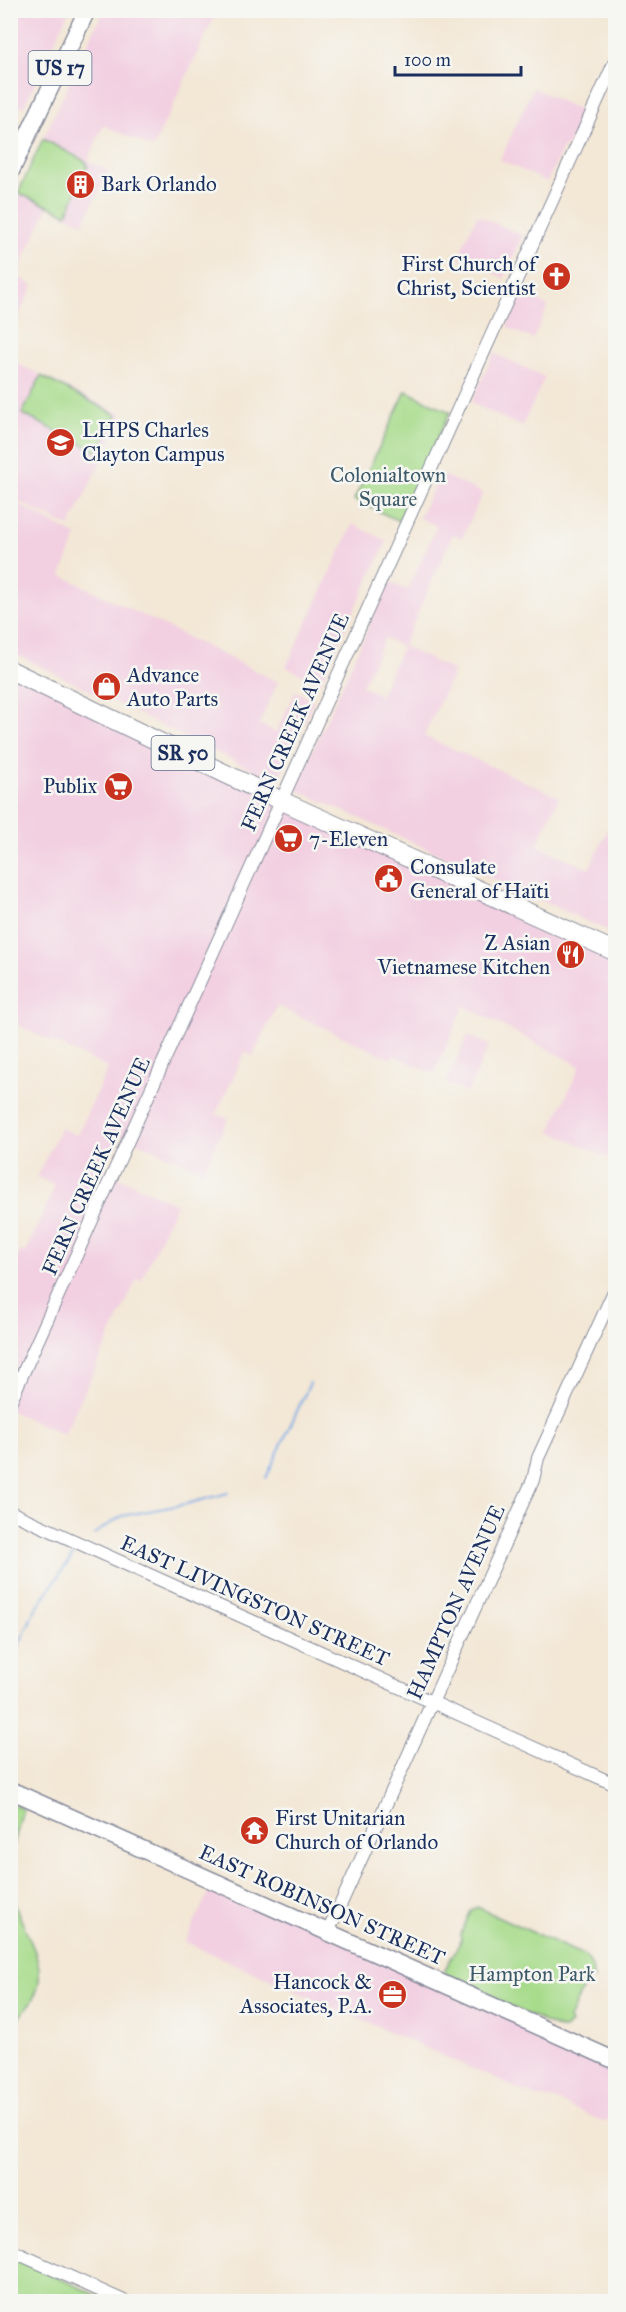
<svg xmlns="http://www.w3.org/2000/svg" width="626" height="2312" font-family="'IM FELL Great Primer',serif">
<style>
.built{fill:#f2cfe1;fill-rule:evenodd}
.green{fill:#a7db8b;stroke:#618574;stroke-width:1.5}
.lines{fill:none;stroke-linecap:round;stroke-linejoin:round}
.stream{stroke:#7cabe6;stroke-width:2}
.minor-casing{stroke:#878b9a;stroke-width:14}
.major-casing{stroke:#878b9a;stroke-width:19}
.highway-casing{stroke:#878b9a;stroke-width:20}
.minor{stroke:#fff;stroke-width:12}
.major{stroke:#fff;stroke-width:16}
.highway{stroke:#fff;stroke-width:18}
.labels{text-anchor:middle;dominant-baseline:central;stroke-width:5;stroke-linejoin:round;paint-order:stroke}
.shield{fill:#f6f6f2;stroke:#5d6b8a;stroke-width:1.5}
.shield-label{font-size:20px;font-weight:bold;fill:#1b2f5e}
.poi-label{font-size:21px;fill:#1b2f5e;stroke:#f6f6f2;text-anchor:start}
.park-label{font-size:21px;fill:#3e5a69;stroke:#f6f6f2}
.street-label{font-size:21px;fill:#1b2f5e;stroke:#f6f6f2}
</style>
<rect width="100%" height="100%" fill="#f6f6f2"/>
<filter id="ink" filterUnits="userSpaceOnUse"><feTurbulence type="fractalNoise" baseFrequency=".0167" numOctaves="2"/><feDisplacementMap in="SourceGraphic" scale="12" xChannelSelector="R" yChannelSelector="G"/><feConvolveMatrix kernelMatrix="1 2 1 2 8 2 1 2 1" color-interpolation-filters="sRGB"/></filter>
<filter id="wash" filterUnits="userSpaceOnUse"><feTurbulence type="fractalNoise" baseFrequency=".008" numOctaves="4" result="noise"/><feDisplacementMap in="SourceGraphic" scale="24" xChannelSelector="R" yChannelSelector="G"/><feGaussianBlur stdDeviation="1.35" result="paint"/><feColorMatrix in="noise" values="0 0 0 0 0 0 0 0 0 0 0 0 0 0 0 0 0 1.4 0 .05"/><feComposite in="paint" operator="in"/></filter>
<g filter="url(#wash)">
<rect width="100%" height="100%" fill="#f3e7d5"/>
<path class="built" d="M17 11H69L24 107 11 101V24Z
M103 11H217L153 148 103 125 88 161 109 171 83 223 48 207 16 276 33 285 10 335 11 207Z
M533 88 584 112 567 147 564 146 547 182 500 160Z
M477 215 523 236 504 278 458 257Z
M522 294 548 306 533 339 507 327Z
M494 353 545 377 522 427 471 403Z
M10 360 121 414 122 416 70 527 11 498Z
M440 474 483 493 462 538 453 534 403 646 454 671 424 736 559 797 537 845 589 869 612 821 615 823V934L295 789 389 582 407 590 437 526 419 518ZM385 638 402 647 380 695 362 686Z
M11 500 77 536 61 575 278 682 259 724 276 732 296 691 314 700 277 782 11 652Z
M353 524 387 541 320 683 286 667Z
M10 670 615 952V1161L550 1131 580 1066 464 1006 434 1074 393 1055 391 1059 277 1006 253 1056 245 1052 216 1114 228 1119 203 1171 119 1134 103 1170 176 1204 141 1281 137 1279 64 1435 11 1411V1273L20 1251 25 1253 55 1186 37 1177 60 1128 77 1135 108 1068 11 1022Z
M468 1035 489 1045 467 1093 446 1083Z
M214 1881 615 2062V2103L606 2123 555 2100 536 2097 185 1942Z"/>
<path class="green" d="M43 139 87 162 86 165 88 166 67 214 18 193Z
M41 376 117 415 98 452 22 414Z
M406 391 450 412 399 521 354 500Z
M11 1803 23 1809 11 1856Z
M11 1886C14 1923 52 1958 35 1995 29 2008 17 2017 11 2029Z
M477 1907 585 1956C592 1963 593 1969 593 1979L587 1978 569 2019 571 2023 565 2029H560L453 1981 444 1971 462 1939 461 1934 471 1910Z
M11 2257 110 2301H11Z"/>
<g class="lines">
<path class="stream" d="M266 1478 310 1383
M94 1534 122 1516 186 1504 228 1493
M18 1647 35 1610 73 1555"/>
</g>
</g>
<g filter="url(#ink)">
<g class="lines">
<defs>
<path id="minor" d="M10 1402 616 59
M10 1512 616 1785
M328 1932 533 1480 538 1458 616 1287
M10 2250 126 2302"/>
<path id="major" d="M10 173 87 10
M10 1790 616 2061"/>
<path id="highway" d="M10 670 282 801 616 952"/>
</defs>
<use href="#minor" class="minor-casing"/>
<use href="#major" class="major-casing"/>
<use href="#highway" class="highway-casing"/>
<use href="#minor" class="minor"/>
<use href="#major" class="major"/>
<use href="#highway" class="highway"/>
</g>
</g>
<defs>
<symbol id="building-disc" viewBox="-11 -11 22 22"><circle r="9.5" fill="#c8321e" stroke="#f6f6f2"/><path d="M-4-6H4V6H1V3H-1V6H-4ZM-2.5-4.3h1.7v1.8h-1.7ZM.8-4.3h1.7v1.8H.8ZM-2.5-1h1.7V.8h-1.7ZM.8-1h1.7V.8H.8Z" fill="#fff"/></symbol>
<symbol id="church-disc" viewBox="-11 -11 22 22"><circle r="9.5" fill="#c8321e" stroke="#f6f6f2"/><path d="M-1.2-6h2.4v3.5h3.3v2.4h-3.3V6h-2.4V-.1h-3.3v-2.4h3.3Z" fill="#fff"/></symbol>
<symbol id="school-disc" viewBox="-11 -11 22 22"><circle r="9.5" fill="#c8321e" stroke="#f6f6f2"/><path d="M0-5L7-2L0 1L-7-2ZM-4 1L0 2.5L4 1V4Q0 6-4 4Z" fill="#fff"/></symbol>
<symbol id="shop-disc" viewBox="-11 -11 22 22"><circle r="9.5" fill="#c8321e" stroke="#f6f6f2"/><path d="M-5-2.5h2.3a2.7 3.5 0 0 1 5.4 0H5L5.5 6h-11ZM-1.5-2.5h3a1.5 2.3 0 0 0-3 0Z" fill="#fff"/></symbol>
<symbol id="supermarket-disc" viewBox="-11 -11 22 22"><circle r="9.5" fill="#c8321e" stroke="#f6f6f2"/><path d="M-6-5.5h2.5l.6 2H6L4.5 2H-2.5L-4.4-4H-6ZM-1.5 3.2a1.3 1.3 0 1 0 .1 0ZM3 3.2a1.3 1.3 0 1 0 .1 0Z" fill="#fff"/></symbol>
<symbol id="civic-disc" viewBox="-11 -11 22 22"><circle r="9.5" fill="#c8321e" stroke="#f6f6f2"/><path d="M-.6-6.5H3V-4.5H.6V-3L4-1V1h2V6H-6V1h2V-1L-.6-3ZM-1.2 2.5V6h2.4V2.5Z" fill="#fff"/></symbol>
<symbol id="restaurant-disc" viewBox="-11 -11 22 22"><circle r="9.5" fill="#c8321e" stroke="#f6f6f2"/><path d="M-5-6h1v4h1v-4h1v4h1v-4h1v5L-1.5 .5V6h-2V.5L-5-1ZM5-6V6H3V1.5H1.5Q1.5-4 5-6Z" fill="#fff"/></symbol>
<symbol id="temple-disc" viewBox="-11 -11 22 22"><circle r="9.5" fill="#c8321e" stroke="#f6f6f2"/><path d="M0-6L5-2H3V0L6.5 2.5H4V6H1.5V3h-3V6H-4V2.5H-6.5L-3 0V-2H-5Z" fill="#fff"/></symbol>
<symbol id="office-disc" viewBox="-11 -11 22 22"><circle r="9.5" fill="#c8321e" stroke="#f6f6f2"/><path d="M-6-3h4V-5.5h4V-3h4V5H-6ZM-1-4.5V-3h2v-1.5ZM-6 0V1H6V0Z" fill="#fff"/></symbol>
</defs>
<g fill-rule="evenodd">
<use href="#building-disc" x="64" y="168" width="33" height="33"/>
<use href="#church-disc" x="540" y="260" width="33" height="33"/>
<use href="#school-disc" x="44" y="426" width="33" height="33"/>
<use href="#shop-disc" x="90" y="670" width="33" height="33"/>
<use href="#supermarket-disc" x="102" y="770" width="33" height="33"/>
<use href="#supermarket-disc" x="272" y="822" width="33" height="33"/>
<use href="#civic-disc" x="372" y="862" width="33" height="33"/>
<use href="#restaurant-disc" x="554" y="938" width="33" height="33"/>
<use href="#temple-disc" x="238" y="1814" width="33" height="33"/>
<use href="#office-disc" x="376" y="1978" width="33" height="33"/>
</g>
<g class="labels">
<g class="shield">
<rect x="28.5" y="51" width="63" height="34" rx="4.5"/>
<rect x="151.5" y="736" width="63" height="34" rx="4.5"/>
</g>
<g class="shield-label">
<text x="60" y="68">US 17</text>
<text x="183" y="753">SR 50</text>
</g>
<g class="poi-label">
<text x="101" y="184">Bark Orlando</text>
<text x="536" y="264" text-anchor="end">First Church of<tspan x="536" dy="24">Christ, Scientist</tspan></text>
<text x="82" y="430">LHPS Charles<tspan x="82" dy="24">Clayton Campus</tspan></text>
<text x="127" y="675">Advance<tspan x="127" dy="24">Auto Parts</tspan></text>
<text x="97" y="786" text-anchor="end">Publix</text>
<text x="309" y="839">7-Eleven</text>
<text x="410" y="867">Consulate<tspan x="410" dy="24">General of Haïti</tspan></text>
<text x="550" y="943" text-anchor="end">Z Asian<tspan x="550" dy="24">Vietnamese Kitchen</tspan></text>
<text x="275" y="1818">First Unitarian<tspan x="275" dy="24">Church of Orlando</tspan></text>
<text x="372" y="1982" text-anchor="end">Hancock &amp;<tspan x="372" dy="24">Associates, P.A.</tspan></text>
</g>
<g class="park-label">
<text x="388" y="475">Colonialtown<tspan x="388" dy="24">Square</tspan></text>
<text x="532" y="1974">Hampton Park</text>
</g>
<g class="street-label">
<text transform="translate(295 722) rotate(-66)">FERN CREEK AVENUE</text>
<text transform="translate(96 1166) rotate(-66)">FERN CREEK AVENUE</text>
<text transform="translate(255 1601) rotate(24)">EAST LIVINGSTON STREET</text>
<text transform="translate(456 1602) rotate(-66)">HAMPTON AVENUE</text>
<text transform="translate(322 1905) rotate(24)">EAST ROBINSON STREET</text>
</g>
</g>
<rect width="626" height="2312" fill="none" stroke="#f6f6f2" stroke-width="36"/>
<path d="M395 66v9h126v-9" fill="none" stroke="#1b2f5e" stroke-width="3"/>
<text x="404" y="66" font-size="18" fill="#1b2f5e" stroke="#f6f6f2" stroke-width="4.5" paint-order="stroke">100 m</text>
</svg>
